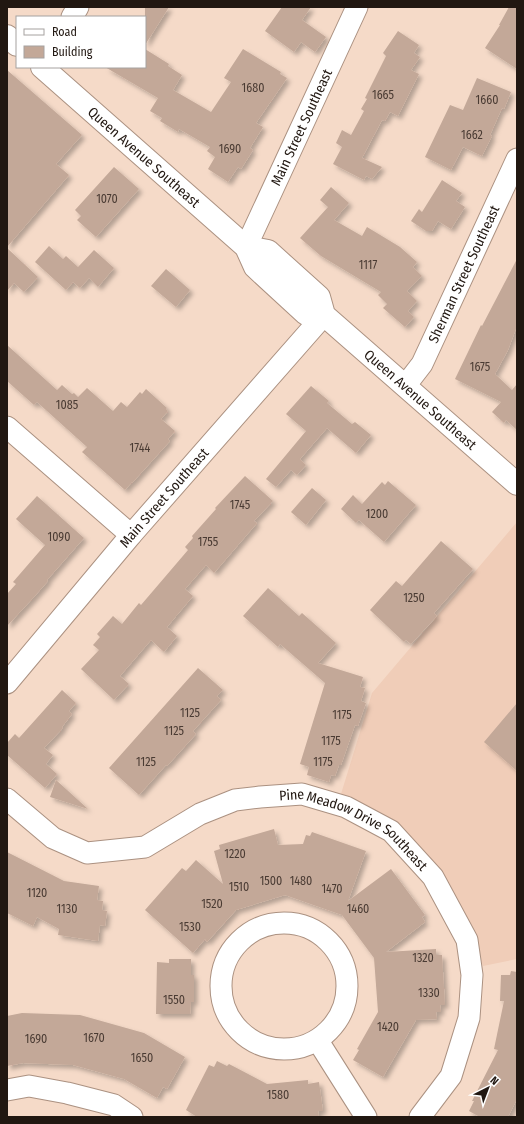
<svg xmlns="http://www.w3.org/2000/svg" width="524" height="1124" font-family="'Fira Sans Condensed',sans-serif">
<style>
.built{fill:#f0cdb8}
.building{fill:#c3a898;filter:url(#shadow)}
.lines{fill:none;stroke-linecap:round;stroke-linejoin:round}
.minor-casing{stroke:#ab9181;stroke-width:23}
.secondary-casing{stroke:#ab9181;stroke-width:24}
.minor{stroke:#fff;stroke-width:21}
.secondary{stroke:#fff;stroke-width:22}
.labels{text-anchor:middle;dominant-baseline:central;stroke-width:4;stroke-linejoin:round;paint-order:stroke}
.number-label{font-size:12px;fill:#4a3b33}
.street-label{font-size:14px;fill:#211711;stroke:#fff}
</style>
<defs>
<filter id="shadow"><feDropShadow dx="3.5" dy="3.5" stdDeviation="2" flood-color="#0004"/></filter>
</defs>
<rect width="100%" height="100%" fill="#f5dac8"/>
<path class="built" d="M517 522V959L483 966 464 912 434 865 391 825 341 794 372 693Z"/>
<path class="building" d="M145 7H169L145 45Z
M282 7H311L302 20 326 37 315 52 301 42 294 52 265 31Z
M509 7H517V69L485 48 500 25H499Z
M398 31 419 45 414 53 420 57 411 70 419 74 398 116 390 112 385 121 382 120 362 158 382 167 372 179 366 176 364 180 333 164 342 147 336 143 342 130 351 135 364 111 361 109 367 99 365 98 386 56 383 53Z
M145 49 169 64 168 66 182 75 173 90 211 112 231 82 224 78 243 49 281 72 280 74 287 78 256 123 263 127 250 148 253 150 241 169 238 167 228 182 208 169 215 157 207 151 210 147 179 129 178 132 160 121 162 118 150 111 158 98 105 67H145Z
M7 70 82 135 56 164 69 175 7 247Z
M477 78 511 92 504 109 502 108 490 135 492 136 482 156 463 147 451 170 425 157 450 105 463 110Z
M114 167 139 189 96 237 77 220 81 216 75 210Z
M442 180 462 193 456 201 465 207 451 229 438 221 432 231H426L411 221 419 209 422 212Z
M331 187 349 203 334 220 362 236 367 227 400 247 417 262 413 267 422 276 407 291 417 301 408 311 414 317 405 327 383 308 387 304 378 295 381 292 321 256 300 238 328 207 320 200Z
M49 246 63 259 66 256 78 267 94 250 114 268 98 287 89 278 80 288 73 282 66 290 35 262Z
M7 248 38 277 24 292 14 283 7 291Z
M517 259V326L508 350 495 374 512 390 517 384V430L506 420 504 423 492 412 501 402 455 379 481 325 482 326Z
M166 269 190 290 176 307 151 286Z
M7 345 57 390 62 385 72 394 74 393 78 397 87 388 113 411 121 402 127 407 140 392 142 394 146 389 167 408 166 409 168 411 161 419 175 431 168 439 170 441 132 483V482L125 490 82 452 87 447 37 402 34 405 7 381Z
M311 386 329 401 327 403 352 424 355 422 371 435 356 453 327 428 300 459 306 465 297 475 291 470 276 487 266 479 306 431 286 414Z
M245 476 273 501 254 521 257 523 214 573 206 565 185 589 193 596 167 627 177 636 164 652 151 640 120 676 129 684 114 700 81 669 99 650 93 645 100 637 97 634 113 616 122 624 139 603 141 605 188 550 185 547 193 538 192 536 216 509 215 508Z
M388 481 416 505 384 542 359 520 356 523 341 509 353 495 362 504 382 482 385 485Z
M312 488 326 500 306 525 291 512Z
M37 496 84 538 47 580 48 581 33 598 7 626V594L16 584 13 582 45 545 16 519Z
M441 541 473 569 434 613 437 616 411 644 406 640 404 642 370 610 396 581 402 586Z
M268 588 299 616 302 613 336 643 318 663 363 677 360 687 365 688 361 701 366 703 358 726 355 725 341 765H339L335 776 331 775 329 782 307 775 309 767 300 764 325 683 280 644 278 647 243 616Z
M198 668 223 690 217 696 221 700 193 731 196 734 167 766 166 765 139 795 109 768Z
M62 690 76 703 69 711 72 714 62 727 63 728 44 748 53 755 46 764 57 774 45 788 7 755V743L15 734 19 738Z
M517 703V771L484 742Z
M56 780 88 809 50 797Z
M274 829 278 845 303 844 306 835 310 836 312 832 366 851 348 901 391 869 425 915 422 917 425 922 386 952 436 949V955H442L445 1005H440L441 1012H436L437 1019 416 1020 383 1077 353 1060 359 1050 357 1049 378 1012 374 958 342 915 285 895 236 910 207 942 205 939 193 953 145 910 182 868 186 871 196 860 223 884 214 851 220 849 219 845Z
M7 852 64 881 99 886 97 900 103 901 102 910 107 911 105 926 100 925 98 941 58 935 59 929 37 917 33 926 7 913Z
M169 959H191V975H194V1002H191L190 1014H156L157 962 169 963Z
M511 971 517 972V1099L508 1117H480L469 1111 474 1101H472L498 1050 494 1049 504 1001H500L501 975H510Z
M22 1013 80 1015 144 1033 185 1057 167 1089 163 1087 157 1098 124 1079 73 1065 23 1063 7 1066V1016Z
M217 1061 227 1066 229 1064 267 1084 308 1080V1084L319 1082 323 1111H318L319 1117H197L186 1110 209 1065 214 1067Z"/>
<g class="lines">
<defs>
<g id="minor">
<path d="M72 17 78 7"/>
<path id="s1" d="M246 247 357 7"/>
<path id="s2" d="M405 386 422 364 517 159"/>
<path d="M7 427 131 535"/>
<path id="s3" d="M7 683 131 535 324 315"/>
<path id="s4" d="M7 799 53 838 87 853 145 847 200 814 235 800 260 797 302 794 346 807 391 831 433 877 467 940 472 975 469 1018 451 1076 420 1117"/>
<circle cx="284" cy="986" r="63"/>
<path d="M318 1041 366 1117"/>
<path d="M7 1090 29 1086 67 1093 114 1105 132 1117"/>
</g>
<g id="secondary">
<path d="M7 36 17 45"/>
<path id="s5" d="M42 67 246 247 255 267 306 314 324 315"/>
<path id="s6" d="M246 247 268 251 319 297 324 315 517 484"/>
</g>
</defs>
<use href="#minor" class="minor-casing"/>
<use href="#secondary" class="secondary-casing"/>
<use href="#minor" class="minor"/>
<use href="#secondary" class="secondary"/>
</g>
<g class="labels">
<g class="number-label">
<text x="253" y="88">1680</text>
<text x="383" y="95">1665</text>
<text x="487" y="100">1660</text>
<text x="472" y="135">1662</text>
<text x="230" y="149">1690</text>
<text x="107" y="199">1070</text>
<text x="368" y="265">1117</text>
<text x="480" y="367">1675</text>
<text x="67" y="405">1085</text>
<text x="140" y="448">1744</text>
<text x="240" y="505">1745</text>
<text x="377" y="514">1200</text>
<text x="59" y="537">1090</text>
<text x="208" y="542">1755</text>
<text x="414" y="598">1250</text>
<text x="190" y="713">1125</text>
<text x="342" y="715">1175</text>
<text x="174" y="731">1125</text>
<text x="331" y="741">1175</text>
<text x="146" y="762">1125</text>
<text x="323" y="762">1175</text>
<text x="235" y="854">1220</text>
<text x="271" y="881">1500</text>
<text x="301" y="881">1480</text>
<text x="239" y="887">1510</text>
<text x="332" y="889">1470</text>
<text x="37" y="893">1120</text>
<text x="212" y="904">1520</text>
<text x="67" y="909">1130</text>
<text x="358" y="909">1460</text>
<text x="190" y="927">1530</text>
<text x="423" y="958">1320</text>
<text x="429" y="993">1330</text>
<text x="174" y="1000">1550</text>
<text x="388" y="1027">1420</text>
<text x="94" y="1038">1670</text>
<text x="36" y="1039">1690</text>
<text x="142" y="1058">1650</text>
<text x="278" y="1095">1580</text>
</g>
<g class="street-label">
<text stroke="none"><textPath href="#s1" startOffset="132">Main Street Southeast</textPath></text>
<text stroke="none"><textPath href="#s5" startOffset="136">Queen Avenue Southeast</textPath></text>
<text stroke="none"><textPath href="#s2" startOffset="127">Sherman Street Southeast</textPath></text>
<text stroke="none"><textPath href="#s6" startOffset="238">Queen Avenue Southeast</textPath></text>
<text stroke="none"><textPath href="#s3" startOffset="243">Main Street Southeast</textPath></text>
<text stroke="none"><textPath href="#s4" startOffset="387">Pine Meadow Drive Southeast</textPath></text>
</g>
</g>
<rect width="524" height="1124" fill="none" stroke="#211711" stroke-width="16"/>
<rect x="16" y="16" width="130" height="52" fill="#ffffff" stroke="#a6a2a0"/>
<rect x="24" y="29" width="20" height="6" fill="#ffffff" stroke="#a6a2a0"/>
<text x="52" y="36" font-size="12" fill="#211711">Road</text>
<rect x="24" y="46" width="20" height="12" fill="#c3a898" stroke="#a6a2a0"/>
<text x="52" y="56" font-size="12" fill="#211711">Building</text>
<g transform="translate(488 1088) rotate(42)" stroke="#ffffff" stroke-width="3" paint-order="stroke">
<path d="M0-3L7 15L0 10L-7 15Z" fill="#211711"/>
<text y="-6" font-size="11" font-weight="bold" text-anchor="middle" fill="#211711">N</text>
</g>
</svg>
